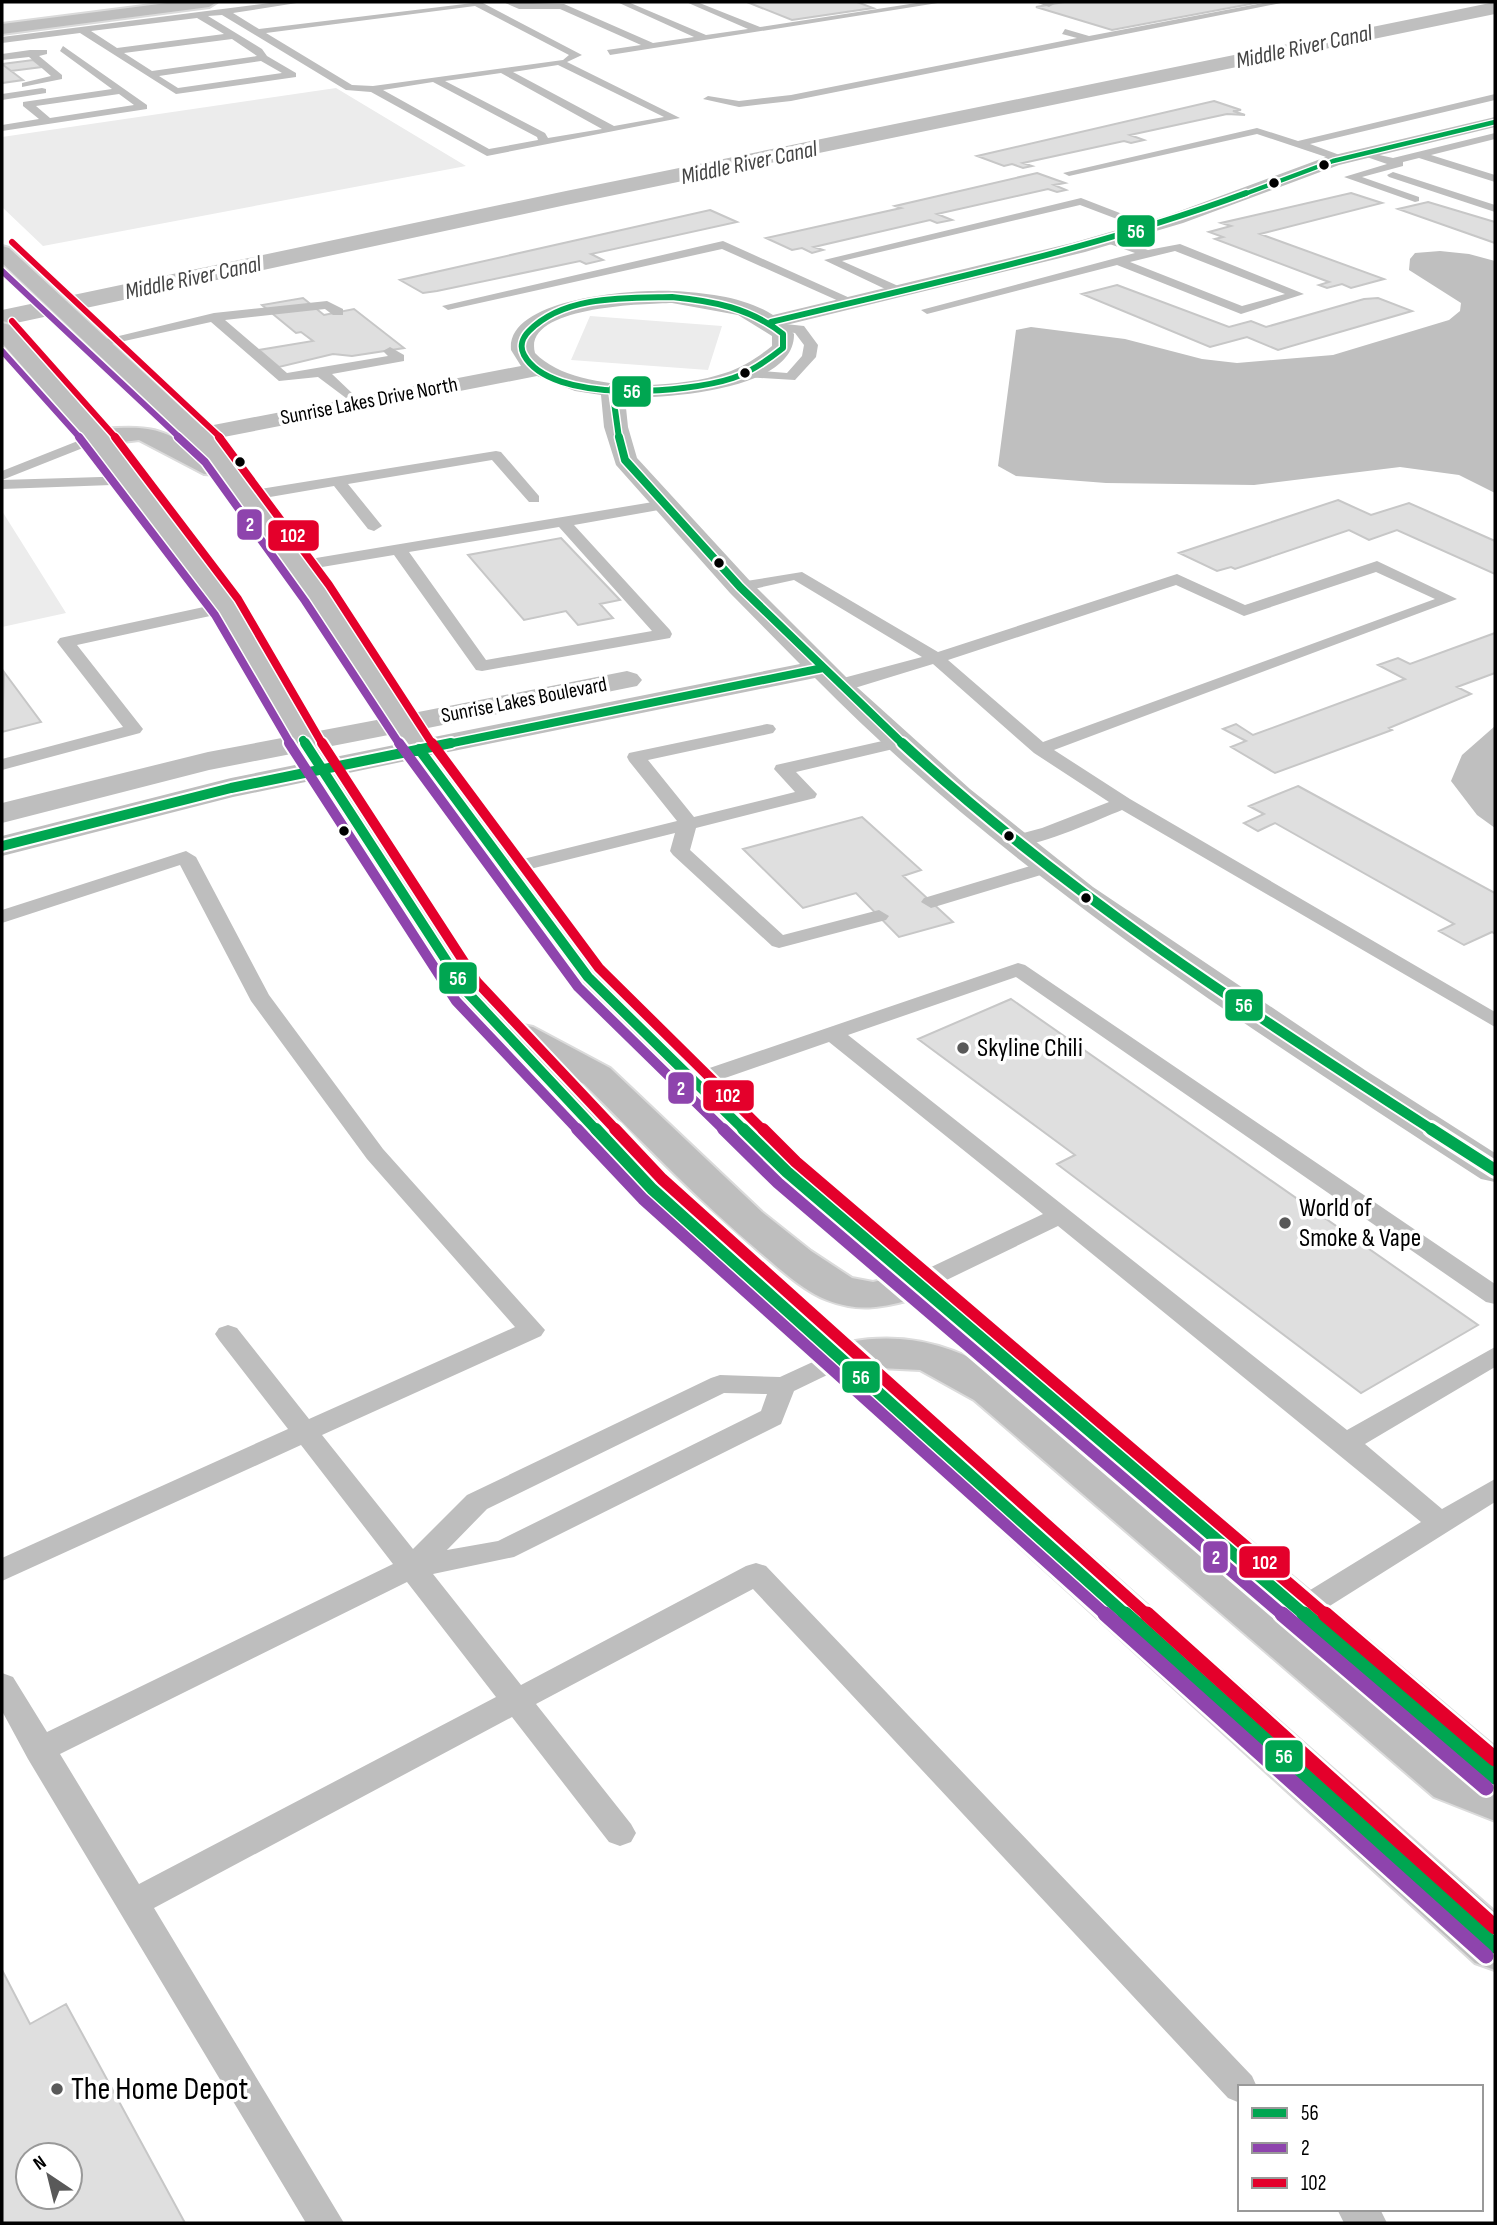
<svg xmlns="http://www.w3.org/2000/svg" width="1497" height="2225" font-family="'Sofia Sans Condensed',sans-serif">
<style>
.green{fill:#ececec}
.water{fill:#bfbfbf}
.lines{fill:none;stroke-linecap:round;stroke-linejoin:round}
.canal{fill:#bfbfbf;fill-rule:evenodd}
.building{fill:#dfdfdf;stroke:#c7c7c7;stroke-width:2;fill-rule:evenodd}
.primary-casing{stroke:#dbdbdb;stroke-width:4}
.service{fill:#bebebe;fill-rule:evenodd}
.minor{fill:#bebebe;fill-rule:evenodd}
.tertiary{fill:#bebebe;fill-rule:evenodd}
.primary{fill:#bebebe;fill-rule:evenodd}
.bus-1-far5-casing{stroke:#fff;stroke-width:7}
.bus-1-far4-casing{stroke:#fff;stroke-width:9}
.bus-1-far3-casing{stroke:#fff;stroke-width:11}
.bus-1-far2-casing{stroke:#fff;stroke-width:14}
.bus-1-far1-casing{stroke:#fff;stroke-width:18}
.bus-1-casing{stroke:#fff;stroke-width:20}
.bus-2-far4-casing{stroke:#fff;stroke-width:9}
.bus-2-far3-casing{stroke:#fff;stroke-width:11}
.bus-2-far2-casing{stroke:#fff;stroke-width:14}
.bus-2-far1-casing{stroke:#fff;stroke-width:18}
.bus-2-casing{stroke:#fff;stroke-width:20}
.bus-3-far4-casing{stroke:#fff;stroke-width:9}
.bus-3-far3-casing{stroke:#fff;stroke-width:11}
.bus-3-far2-casing{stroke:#fff;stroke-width:14}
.bus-3-far1-casing{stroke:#fff;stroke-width:18}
.bus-3-casing{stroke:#fff;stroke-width:20}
.bus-1-far5{stroke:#00a651;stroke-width:4.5}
.bus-1-far4{stroke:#00a651;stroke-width:6}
.bus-1-far3{stroke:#00a651;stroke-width:8}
.bus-1-far2{stroke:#00a651;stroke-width:10}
.bus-1-far1{stroke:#00a651;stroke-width:12}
.bus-1{stroke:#00a651;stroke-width:15}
.bus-2-far4{stroke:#8e44ad;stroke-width:6}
.bus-2-far3{stroke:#8e44ad;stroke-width:8}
.bus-2-far2{stroke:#8e44ad;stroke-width:10}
.bus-2-far1{stroke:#8e44ad;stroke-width:12}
.bus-2{stroke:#8e44ad;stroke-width:15}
.bus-3-far4{stroke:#e4002b;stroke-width:6}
.bus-3-far3{stroke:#e4002b;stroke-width:8}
.bus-3-far2{stroke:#e4002b;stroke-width:10}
.bus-3-far1{stroke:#e4002b;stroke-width:12}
.bus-3{stroke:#e4002b;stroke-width:15}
.bus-dot{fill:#000;stroke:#fff;stroke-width:2.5}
.poi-dot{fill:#595959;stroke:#fff;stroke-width:2.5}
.labels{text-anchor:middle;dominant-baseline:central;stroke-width:7;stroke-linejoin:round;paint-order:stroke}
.far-street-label{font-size:21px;fill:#000;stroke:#fff}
.far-water-label{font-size:23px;font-style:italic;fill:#444;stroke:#fff}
.poi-label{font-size:26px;fill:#000;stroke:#fff;text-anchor:start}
.near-poi-label{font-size:32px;fill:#000;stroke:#fff;text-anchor:start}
.line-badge{stroke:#fff;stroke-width:2.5}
.badge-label{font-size:19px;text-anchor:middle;font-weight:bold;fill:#fff}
</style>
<rect width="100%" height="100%" fill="#fff"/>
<path class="green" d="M336 88 466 166 43 246 2 207V137Z
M590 316 722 326 708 370 571 360Z
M2 511 66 613 2 627Z"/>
<path class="water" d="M1440 251 1469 254 1495 261V493L1459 475 1400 467 1254 485 1106 483 1016 476 998 466 1016 330 1031 327 1125 339 1202 359 1237 363 1333 355 1449 320 1460 311 1461 303 1409 270 1410 259 1415 253Z
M1495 726V828L1477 815 1451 781 1462 755Z"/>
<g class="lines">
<path class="canal" d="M1495 2V14L566 205 2 326V310L566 191Z"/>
</g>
<path class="building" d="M747 2H857L873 8 792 20Z
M1064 2H1261L1112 30 1036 7Z
M33 60 42 67 11 71 2 64Z
M2 64 23 80 2 83Z
M1214 101 1241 110 1233 111 1245 115 1227 114 1130 135 1144 140 1131 143 1124 141 1023 163 1032 166 1023 168 1012 164 1004 166 977 156Z
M1037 173 1065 183 1054 185 1066 190 1057 192 1048 189 937 214 952 220 937 223 930 220 814 247 823 250 812 253 802 248 792 250 766 238 901 208 895 206Z
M1351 193 1382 203 1260 234 1384 279 1351 288 1342 284 1327 288 1319 285 1329 282 1215 239 1223 237 1209 232 1231 226 1221 223Z
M1428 202 1495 222V243L1398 209Z
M710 210 737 222 591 254 603 260 586 264 580 261 437 291 423 293 400 280Z
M1117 285 1229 327 1251 321 1266 327 1364 299 1378 298 1412 311 1278 350 1247 337 1210 347 1082 294Z
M303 298 324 315 354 309 404 348 352 356 333 354 279 367 259 350 313 341 301 332 296 333 262 305Z
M1338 500 1371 515 1409 503 1495 541V574L1397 530 1369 540 1349 530 1235 569 1231 567 1217 571 1179 553Z
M561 538 620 600 600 604 613 618 578 625 566 611 524 620 468 555Z
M1495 633V673L1457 687 1471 694 1389 728 1392 730 1275 773 1231 747 1246 741 1223 729 1236 724 1253 735 1405 679 1378 665 1398 658 1410 664Z
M4 672 41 722 2 732Z
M1298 786 1495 893V934L1492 932 1464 945 1439 931 1454 924 1275 823 1258 831 1244 823 1264 814 1249 806Z
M862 817 921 870 903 876 953 922 899 937 856 893 803 908 743 849Z
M1011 999 1478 1325 1361 1393 1057 1164 1075 1155 918 1039Z
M2 1970 30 2024 66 2004 185 2223H2ZM28 2155H70V2197H28Z"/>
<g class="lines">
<defs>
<path id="primary" d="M175 2H217L209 7 2 34V24Z
M2 246 9 248 225 448 327 587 431 744 601 969 801 1163 1495 1747V1821L1434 1797 974 1400 920 1370 879 1368 1495 1912V1970L1475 1963 638 1198 453 999 305 769 214 609 89 442 2 343V323L10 325 104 429C150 425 161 429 200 451L2 263ZM139 440 204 474 219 475 304 595 408 756 575 985 773 1181 886 1279 873 1282 852 1278 811 1251 762 1212 610 1068 533 1027 518 1024 479 984 337 769 241 607 115 443ZM565 1074 584 1084C642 1141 699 1201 762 1254 781 1270 804 1291 827 1300 858 1312 880 1308 910 1300L988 1367C943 1342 900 1333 849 1342L666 1180Z"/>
</defs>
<use href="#primary" class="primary-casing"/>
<path class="service" d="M278 2H303L233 13 259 29 481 2 582 55 567 62 680 118 487 156 371 92 346 90 222 15 208 16 262 49 267 56 296 73V77L176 94 80 33 2 43V37ZM475 6 569 55 563 60 373 86 352 85 266 33ZM197 18 224 34 117 48 91 31ZM232 39 257 56 152 71 124 53ZM261 61 282 73 178 88 159 76ZM558 65 664 117 614 126 513 72ZM501 73 602 129 548 138 545 133 445 81ZM433 82 537 137 538 140 489 149 383 90Z
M503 2 564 4 653 43 694 37 617 2H628L706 35 748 29 686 2H697L760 27 923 2H944L610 55 607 50 641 45 560 9H519Z
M1035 2H1051L1054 4 1049 7Z
M1268 2H1286L791 101 739 107 703 99 708 96 739 101 791 95 1077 38 1062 34 1065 29 1089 36Z
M63 46 147 105V109L2 131V125L39 119 23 106V102L112 89 60 51ZM119 94 134 105 50 118 36 106Z
M30 50H47V54L39 56 62 75V79L22 87V83L51 76 29 57 2 60V54Z
M42 88 46 89V93L2 100V94Z
M1495 94V100L1310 144 1345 157 1347 159 1341 162 1257 134 1069 176 1063 173 1257 128 1298 141Z
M1495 133V139L1431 155 1495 175V182L1419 158 1403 162V166L1362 177 1419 197V201L1415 202 1344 177 1387 164 1361 155V151L1393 158Z
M1393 172 1495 205V212L1389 177 1387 175Z
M1081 198 1156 227 1146 230 1080 205 842 261 905 289V295L900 296 824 260Z
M1108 235 1148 250 1180 244 1304 294 1241 314 1117 265 927 314 921 310 1135 253 1104 242V236ZM1175 251 1285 294 1242 306 1130 262Z
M723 241 861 303 850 306 722 249 448 310 442 306Z
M327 301 343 309V315H333L325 309 225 320 287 373 388 356 383 351 390 347 404 355V361L332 374 353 394 346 398 318 377 279 381 211 322 97 347 90 343 214 313Z
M776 323 804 326 818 345 816 357 795 380 745 377V371L750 370 787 373 802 356 804 345 795 333 771 330V324Z
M98 433 105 437 103 440 2 480 134 476 139 478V484L2 489V471Z
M496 451 501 452 539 496V502H529L492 460 348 484 382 526 374 531 368 529 334 486 247 501 239 496 247 491Z
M665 500 670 502V508L574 525 670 630 672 634 670 638 482 671 476 670 394 555 298 571 290 566 298 561ZM559 527 652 631 486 660 409 552Z
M1377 561 1457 599 1054 750 1130 799 1495 1012V1027L1122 810C1097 820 1031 851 1008 845L1005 841 1008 837 1042 828 1109 802 1034 753 933 664 858 687 832 689 829 685 832 681 922 657 794 580 740 592 732 587 740 582 802 572 938 652 1177 574 1245 605ZM1376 572 1435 599 1043 742 948 660 1176 585 1244 616Z
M227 602 235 607 233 611 77 645 143 729 140 733 2 770V759L123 727 60 646 57 642 60 638Z
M767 724 773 725 776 729 773 733 648 760 694 817 795 792 774 769 776 765 900 737 909 742 906 746 796 772 817 794 815 798 696 828 690 850 783 935 879 910 889 916 886 920 779 948 772 946 673 855 670 851 675 833 506 875 496 869 499 865 677 821 629 761 627 757 629 753Z
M186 851 196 857 269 995 383 1149 545 1330 541 1336 322 1435 413 1549 467 1495 711 1378 720 1375 780 1377 841 1349 850 1352 854 1358 850 1364 794 1391 781 1424 514 1557 433 1574 521 1685 746 1566 756 1563 766 1566 1252 2076 1257 2087H1240V2103L1228 2098 753 1589 536 1704 631 1824 636 1833 631 1842 620 1846 609 1842 512 1717 154 1908 344 2223H306L28 1759 2 1711V1673L13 1677 47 1732 393 1564 301 1445 2 1581V1558L288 1429 219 1340 215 1334 219 1328 228 1325 237 1328 309 1419 515 1327 367 1159 251 1001 180 865 2 923V910ZM724 1393 767 1394 761 1411 498 1541 447 1550 487 1509ZM407 1582 496 1697 139 1884 60 1754Z
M1047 861 1057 867 1054 871 931 908 921 902 924 898Z
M1018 963 1025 965 1495 1284V1304L1486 1302 1016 977 848 1035 1347 1430 1495 1347V1367L1365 1444 1442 1509 1495 1479V1502L1309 1619 1299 1622 1289 1619 1285 1611 1289 1603 1421 1522 1058 1226 926 1290H908L905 1284 908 1278 1043 1214 829 1042 702 1086H686L683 1081 686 1076Z
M1337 2209H1380L1387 2223H1344Z"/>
<path class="minor" d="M1495 117V127L1339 165 1183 223 1085 252 786 325 794 334C795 391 666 398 625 398L628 427 637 458 750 581 848 679 970 789 1093 887 1365 1070 1495 1153V1182L1481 1179C1248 1027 1011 877 815 678L419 758 408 756 404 749 408 742 419 740 800 664 730 593 616 465 604 427 601 395 575 391 537 376 198 442 189 440 186 435 189 430 198 428 521 366 511 350C506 297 638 289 674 291 707 293 745 297 773 315L1072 243 1169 215 1326 157ZM672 303 738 315 772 336V346C757 358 743 367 725 373 675 390 574 393 535 353 522 306 644 304 672 303Z
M627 671 637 674 642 680 637 686 403 733 392 730 388 724 392 718 403 715Z"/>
<path class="tertiary" d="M403 715 414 718 418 724 414 730 209 770 2 823V803L208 752Z
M419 740 430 742 434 749 430 756 233 797 2 856V836L231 778Z"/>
<use href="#primary" class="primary"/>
<defs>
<path id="bus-1-far5" d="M1242 195 1333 161 1495 122"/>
<path id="bus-1-far4" d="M672 297C713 301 750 308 783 334V348C768 360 751 372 733 378 688 393 551 405 524 355 519 346 523 337 529 331 564 295 626 298 672 297Z
M771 322C931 283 1092 250 1246 193
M612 388 619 438"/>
<path id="bus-1-far3" d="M619 437 625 460 740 587 904 745
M303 740 306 745
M443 745 823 668"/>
<path id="bus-1-far2" d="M305 743 466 991 597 1131
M902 743C1064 892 1249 1012 1434 1131
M419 749 588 977 745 1131
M2 846 231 788 451 743"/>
<path id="bus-1-far1" d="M596 1129 652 1189 1127 1616
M743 1129 787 1172 1306 1616
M1431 1129 1495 1170"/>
<path id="bus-1" d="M1125 1614 1495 1946
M1304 1614 1495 1777"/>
<path id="bus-2-far4" d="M2 271 180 438
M2 351 80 438"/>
<path id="bus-2-far3" d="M79 437 215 615 291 745
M178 437 205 462 305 601 400 745"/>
<path id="bus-2-far2" d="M289 743 456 1001 579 1131
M399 743 578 987 725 1131"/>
<path id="bus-2-far1" d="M577 1129 643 1199 1107 1616
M723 1129 778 1183 1284 1616"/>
<path id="bus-2" d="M1105 1614 1486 1956
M1282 1614 1486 1788"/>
<path id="bus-3-far4" d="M12 242 221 438
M12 321 116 438"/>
<path id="bus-3-far3" d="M115 437 238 599 323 745
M219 437 329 585 433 745"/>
<path id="bus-3-far2" d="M322 743 477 982 617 1131
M432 743 599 968 764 1131"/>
<path id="bus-3-far1" d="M615 1129 662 1179 1148 1616
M763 1129 796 1162 1327 1616"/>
<path id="bus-3" d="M1147 1614 1495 1927
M1325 1614 1495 1759"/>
</defs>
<use href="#bus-1-far5" class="bus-1-far5-casing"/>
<use href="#bus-1-far4" class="bus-1-far4-casing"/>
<use href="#bus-1-far3" class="bus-1-far3-casing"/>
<use href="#bus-1-far2" class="bus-1-far2-casing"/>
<use href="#bus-1-far1" class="bus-1-far1-casing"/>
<use href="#bus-1" class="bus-1-casing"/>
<use href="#bus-2-far4" class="bus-2-far4-casing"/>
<use href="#bus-2-far3" class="bus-2-far3-casing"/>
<use href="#bus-2-far2" class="bus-2-far2-casing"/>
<use href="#bus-2-far1" class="bus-2-far1-casing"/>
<use href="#bus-2" class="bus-2-casing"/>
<use href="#bus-3-far4" class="bus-3-far4-casing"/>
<use href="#bus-3-far3" class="bus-3-far3-casing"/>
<use href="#bus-3-far2" class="bus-3-far2-casing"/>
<use href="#bus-3-far1" class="bus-3-far1-casing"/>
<use href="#bus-3" class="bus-3-casing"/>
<use href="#bus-1-far5" class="bus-1-far5"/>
<use href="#bus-1-far4" class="bus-1-far4"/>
<use href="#bus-1-far3" class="bus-1-far3"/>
<use href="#bus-1-far2" class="bus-1-far2"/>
<use href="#bus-1-far1" class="bus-1-far1"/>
<use href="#bus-1" class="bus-1"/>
<use href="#bus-2-far4" class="bus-2-far4"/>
<use href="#bus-2-far3" class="bus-2-far3"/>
<use href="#bus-2-far2" class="bus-2-far2"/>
<use href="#bus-2-far1" class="bus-2-far1"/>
<use href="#bus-2" class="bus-2"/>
<use href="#bus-3-far4" class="bus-3-far4"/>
<use href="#bus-3-far3" class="bus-3-far3"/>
<use href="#bus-3-far2" class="bus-3-far2"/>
<use href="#bus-3-far1" class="bus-3-far1"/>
<use href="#bus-3" class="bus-3"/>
</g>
<g class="bus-dot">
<circle cx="1324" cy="165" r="6"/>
<circle cx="1274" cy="183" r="6"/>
<circle cx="745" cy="373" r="6"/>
<circle cx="240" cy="462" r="6"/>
<circle cx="719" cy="563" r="6"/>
<circle cx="344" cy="831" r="6"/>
<circle cx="1009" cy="836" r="6"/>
<circle cx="1086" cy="898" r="6"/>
</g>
<g class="poi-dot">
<circle cx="963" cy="1048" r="7"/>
<circle cx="1285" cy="1223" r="7"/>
<circle cx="57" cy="2089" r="7"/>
</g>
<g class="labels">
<g class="far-street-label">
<text transform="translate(369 401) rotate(-11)">Sunrise Lakes Drive North</text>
<text transform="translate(524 700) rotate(-11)">Sunrise Lakes Boulevard</text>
</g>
<g class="far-water-label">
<text transform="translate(1304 47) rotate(-12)">Middle River Canal</text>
<text transform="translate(749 163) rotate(-12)">Middle River Canal</text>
<text transform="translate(193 278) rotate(-12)">Middle River Canal</text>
</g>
<g class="poi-label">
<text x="977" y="1048">Skyline Chili</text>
<text x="1299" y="1208">World of<tspan x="1299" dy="30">Smoke &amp; Vape</tspan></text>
</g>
<g class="near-poi-label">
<text x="71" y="2089">The Home Depot</text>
</g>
</g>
<g class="line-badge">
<rect x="1116" y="214" width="40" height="34" rx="7" fill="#00a651"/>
<rect x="611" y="375" width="41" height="33" rx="7" fill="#00a651"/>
<rect x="236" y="508" width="27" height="33" rx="7" fill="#8e44ad"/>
<rect x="267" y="519" width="53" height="33" rx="7" fill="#e4002b"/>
<rect x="438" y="961" width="40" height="34" rx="7" fill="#00a651"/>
<rect x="1224" y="988" width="40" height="34" rx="7" fill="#00a651"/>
<rect x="667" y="1071" width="28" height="34" rx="7" fill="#8e44ad"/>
<rect x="702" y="1079" width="53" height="33" rx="7" fill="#e4002b"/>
<rect x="841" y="1360" width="40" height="34" rx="7" fill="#00a651"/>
<rect x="1202" y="1540" width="27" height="34" rx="7" fill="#8e44ad"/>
<rect x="1238" y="1545" width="53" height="34" rx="7" fill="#e4002b"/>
<rect x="1264" y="1739" width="40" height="34" rx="7" fill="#00a651"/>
</g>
<g class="badge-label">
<text x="1136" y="238">56</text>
<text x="632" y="398">56</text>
<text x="250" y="531">2</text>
<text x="293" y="542">102</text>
<text x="458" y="985">56</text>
<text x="1244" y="1012">56</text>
<text x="681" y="1095">2</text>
<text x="728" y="1102">102</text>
<text x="861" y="1384">56</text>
<text x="1216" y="1564">2</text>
<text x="1265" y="1569">102</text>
<text x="1284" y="1763">56</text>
</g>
<rect width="1497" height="2225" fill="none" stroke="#000000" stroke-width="7"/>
<rect x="1238" y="2085" width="245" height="126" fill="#ffffff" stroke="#999999" stroke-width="2"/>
<rect x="1252" y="2108" width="35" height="10" fill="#00a651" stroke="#999999" stroke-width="2"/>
<text x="1301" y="2120" font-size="21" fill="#000000">56</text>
<rect x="1252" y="2143" width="35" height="10" fill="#8e44ad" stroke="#999999" stroke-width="2"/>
<text x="1301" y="2155" font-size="21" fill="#000000">2</text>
<rect x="1252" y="2178" width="35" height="10" fill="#e4002b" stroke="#999999" stroke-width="2"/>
<text x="1301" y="2190" font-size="21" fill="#000000">102</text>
<g transform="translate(49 2176) rotate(325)"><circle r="33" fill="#ffffff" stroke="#999999" stroke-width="2"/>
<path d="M0-5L12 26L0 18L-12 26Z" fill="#595959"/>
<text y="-10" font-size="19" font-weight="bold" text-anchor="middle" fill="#000000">N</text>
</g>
</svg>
